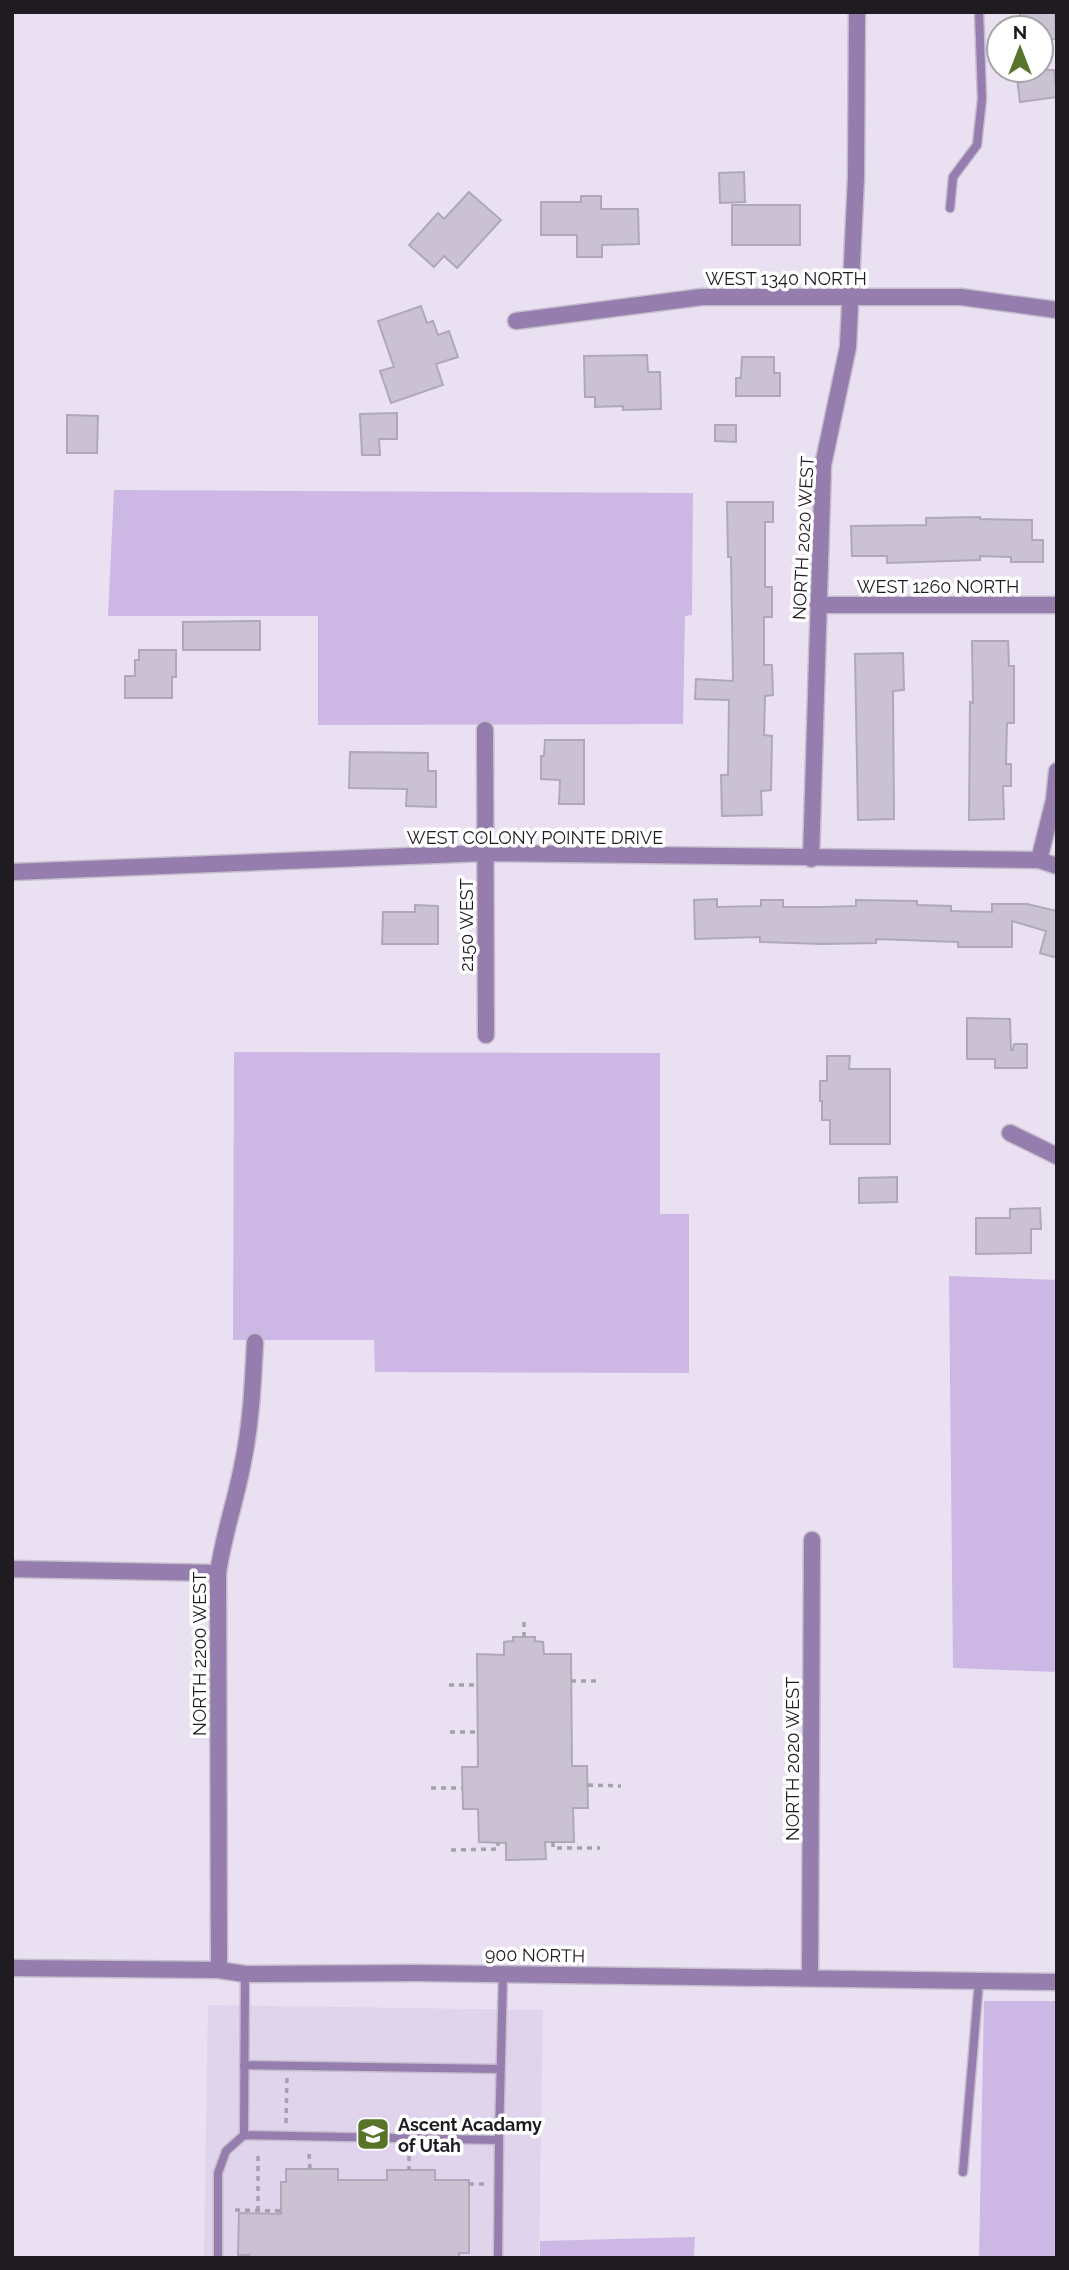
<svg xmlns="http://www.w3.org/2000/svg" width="1069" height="2270" font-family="Raleway,sans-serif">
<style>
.built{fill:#dfd4ec}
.green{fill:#cdb7e4}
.building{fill:#cac2d3;stroke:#b0a8b9;stroke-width:2}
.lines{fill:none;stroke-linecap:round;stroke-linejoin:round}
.service-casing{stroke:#c4bdcc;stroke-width:11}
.minor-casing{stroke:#c4bdcc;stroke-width:19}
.path{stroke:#a69fad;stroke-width:3.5;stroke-dasharray:5 5;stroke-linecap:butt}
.service{stroke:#957dad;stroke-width:8}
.minor{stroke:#957dad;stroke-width:16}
.labels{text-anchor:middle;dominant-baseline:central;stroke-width:7;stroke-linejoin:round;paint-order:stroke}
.street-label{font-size:18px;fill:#1e1b21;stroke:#fff}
.poi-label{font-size:18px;font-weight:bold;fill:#1e1b21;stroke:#fff;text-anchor:start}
</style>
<rect width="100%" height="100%" fill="#e9e0f2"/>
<path class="built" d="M208 2005 543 2010 539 2258H204Z"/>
<path class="green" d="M114 490 693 493 692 615 685 616 683 724 318 725V616H108Z
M234 1052 660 1053V1214H689V1373L375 1372 374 1340H233Z
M949 1276 1057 1280V1672L953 1668Z
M984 2001H1057V2258H979Z
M695 2237 694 2258H540V2241Z"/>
<path class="building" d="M1020 12H1055L1056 39H1041V28H1020Z
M1016 70H1054L1057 97 1020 102Z
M744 172 745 202 720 203 719 173Z
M469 192 501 220 457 268 444 256 434 267 409 245 438 213 444 219Z
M581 196H601V209H638L639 244 602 245V257H577V235H541V202H581Z
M732 205H800V245H732Z
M421 306 427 323 433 321 438 335 449 331 458 357 436 364 443 385 391 403 380 371 394 367 378 321Z
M647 355 648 372H660L661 409 623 410V406L595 407V397H585L584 356Z
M742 357H774V373H780V396H736V378H741Z
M397 413V439H379L380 455H362L360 414Z
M67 415 98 416 97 453H67Z
M715 425H736V442L715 441Z
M727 502H773V522H765V587H772V617H764V665H772L773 695 765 696 764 735 772 736 771 790 761 791 762 815 722 816 721 775H728L729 700 695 699 696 679 733 681 731 557H728Z
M980 517V519L1032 520V540H1043V562H1011V557L980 556V560L887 563V556H852L851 526 926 525V518Z
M260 621V650H183V622Z
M972 641H1008L1009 666H1014V723H1007L1006 764H1011V786H1003L1004 819 969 820 970 702 973 703Z
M139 650H176V677H172V698H125V676H135V660H139Z
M903 653 904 690 893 691 894 819 858 820 855 654Z
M545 740H584V804H559L560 780 541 779V756H544Z
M350 752 428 753V771H436V807L406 806 407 789 349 788Z
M717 899V907L761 906V900H783V907H822L856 906V900L917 901V905L951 906V911L992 912V904H1027L1057 911V958L1040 953 1046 931 1012 921V947H958V942L876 939V943L822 944 760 942V937L695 939 694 900Z
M415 905 438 906V944H382L383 912H415Z
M967 1018 1010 1019 1011 1050H1013L1014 1044H1027V1068H995V1059H967Z
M827 1056H850L849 1069H890V1144H830V1120H822V1101H820V1081H827Z
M897 1177V1202L859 1203V1178Z
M1040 1208 1041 1229H1031V1253L976 1254V1218H1010V1209Z
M513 1637H535V1641L543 1642 544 1654H571L572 1766H587L588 1808H573L574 1842H545L546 1859 506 1860V1843L479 1842 478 1809H463L462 1767H478L477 1654 504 1655V1642L513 1641Z
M286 2169H338V2180H387V2170H435V2180H469V2253H459V2257L450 2258H249V2255H238L239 2213 281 2214V2182H286Z"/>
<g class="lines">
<defs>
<path id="service" d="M950 208 953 177 977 145 982 99 979 12
M244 2065 500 2069
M244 2135 245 1974
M963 2172 979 1981
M218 2258V2173L226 2151 244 2135 499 2140 503 1974
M498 2258 499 2140"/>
<path id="minor" d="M516 321 702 297H961L1057 310
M818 605H1057
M485 730 486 1035
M811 859 823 465 848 347 856 178 857 12
M1039 860 1054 800 1057 771
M12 872 485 853 1039 860 1057 866
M1010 1133 1057 1156
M12 1569 218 1573
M12 1968 219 1970 245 1974 417 1973 1057 1982
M219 1970 218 1573C223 1537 235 1503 242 1467 251 1426 253 1383 255 1342
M810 1977 812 1540"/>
</defs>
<use href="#service" class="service-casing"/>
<use href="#minor" class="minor-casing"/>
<path class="path" d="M524 1622V1637
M571 1681H599
M449 1685H477
M450 1732H478
M588 1785 621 1786
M431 1788H462
M553 1842V1848H600
M451 1850 498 1849V1843
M286 2123 287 2078
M309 2154 310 2169
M409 2156V2170
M469 2184H486
M235 2210 281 2211
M258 2211V2153"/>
<use href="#service" class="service"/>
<use href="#minor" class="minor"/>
</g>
<defs>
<symbol id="school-square" viewBox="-11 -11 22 22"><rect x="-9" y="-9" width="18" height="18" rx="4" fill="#577429" stroke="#fff"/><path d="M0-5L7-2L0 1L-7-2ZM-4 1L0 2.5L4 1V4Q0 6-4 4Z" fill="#fff"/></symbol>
</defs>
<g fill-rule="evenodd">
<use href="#school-square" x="354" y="2115" width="38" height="38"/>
</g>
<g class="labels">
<g class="street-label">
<text x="786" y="278">WEST 1340 NORTH</text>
<text transform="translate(803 538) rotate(-87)">NORTH 2020 WEST</text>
<text x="938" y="586">WEST 1260 NORTH</text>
<text x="535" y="837">WEST COLONY POINTE DRIVE</text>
<text transform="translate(466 925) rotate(-90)">2150 WEST</text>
<text transform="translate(199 1654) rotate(-90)">NORTH 2200 WEST</text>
<text transform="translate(792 1759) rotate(-90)">NORTH 2020 WEST</text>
<text transform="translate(535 1955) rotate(1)">900 NORTH</text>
</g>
<g class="poi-label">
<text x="398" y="2124">Ascent Acadamy<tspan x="398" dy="21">of Utah</tspan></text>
</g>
</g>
<rect width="1069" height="2270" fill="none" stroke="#1e1b21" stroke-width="28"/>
<g transform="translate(1020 49)"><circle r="33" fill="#ffffff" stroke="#a5a4a6" stroke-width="2"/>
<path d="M0-5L12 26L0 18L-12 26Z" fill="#577429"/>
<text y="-10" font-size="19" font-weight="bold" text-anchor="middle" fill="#1e1b21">N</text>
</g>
</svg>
